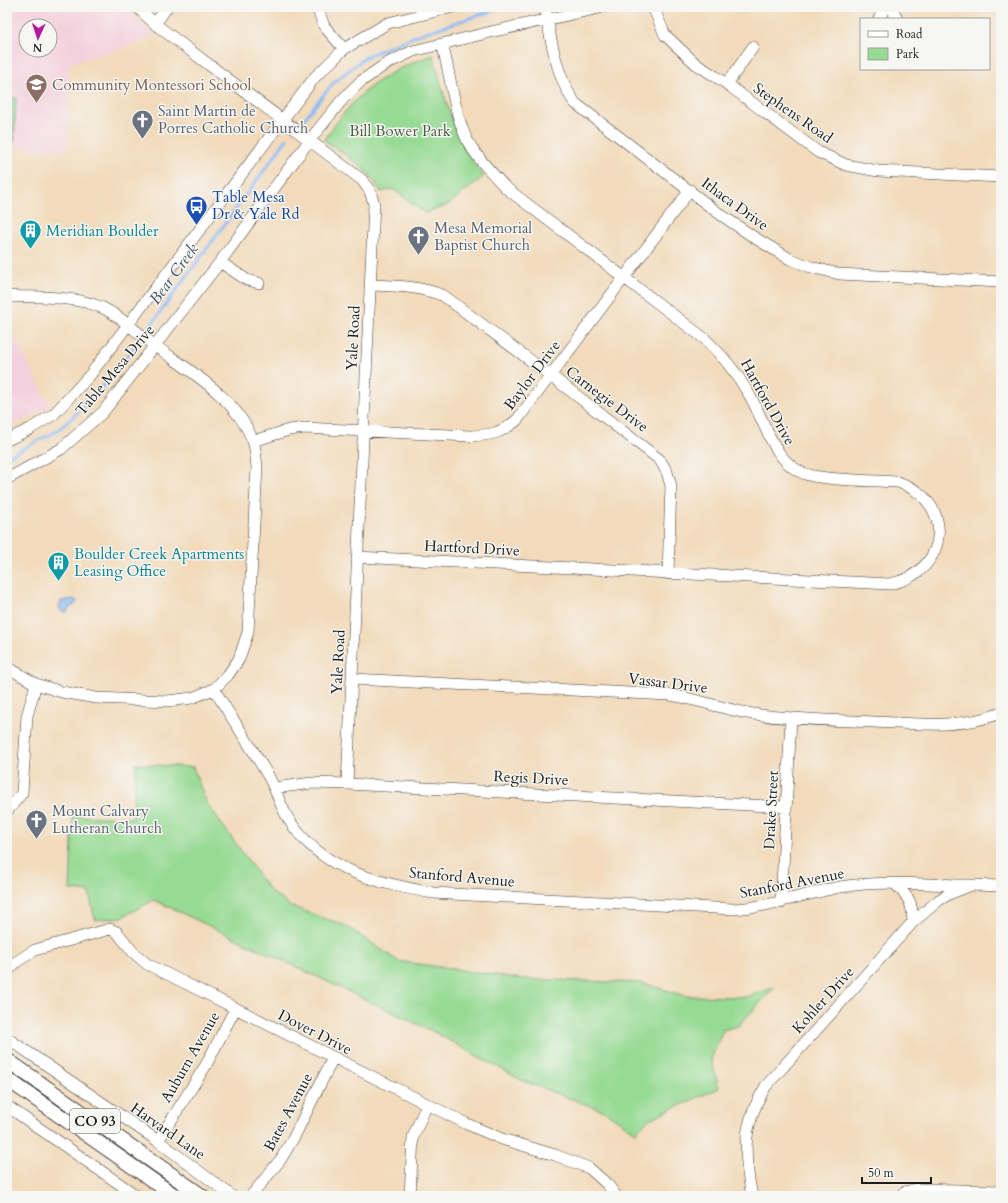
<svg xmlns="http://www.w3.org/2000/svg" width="1008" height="1203" font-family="Cardo,serif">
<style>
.built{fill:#f4cfdd;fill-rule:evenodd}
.green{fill:#96da93;stroke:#597b58}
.water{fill:#8abbf6;stroke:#536c89}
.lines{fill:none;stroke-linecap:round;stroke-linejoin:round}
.stream{stroke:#8abbf6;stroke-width:3}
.minor-casing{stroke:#3c3834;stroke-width:12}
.major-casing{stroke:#3c3834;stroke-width:16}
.minor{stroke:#fff;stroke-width:11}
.major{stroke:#fff;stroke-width:14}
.labels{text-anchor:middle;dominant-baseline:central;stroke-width:3;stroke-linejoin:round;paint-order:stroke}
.shield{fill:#f6f6f2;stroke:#5d5d5c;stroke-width:1}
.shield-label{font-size:14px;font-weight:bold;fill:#1c1c1c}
.education-label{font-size:15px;fill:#785e54;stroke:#f6f6f2;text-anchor:start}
.worship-label{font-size:15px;fill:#5b616d;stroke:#f6f6f2;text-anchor:start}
.street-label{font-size:15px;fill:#1c1c1c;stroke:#f6f6f2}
.park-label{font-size:15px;fill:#475e46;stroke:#f6f6f2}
.transit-label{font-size:15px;fill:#164399;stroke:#f6f6f2;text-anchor:start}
.culture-label{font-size:15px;fill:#0d838f;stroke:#f6f6f2;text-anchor:start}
.water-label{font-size:16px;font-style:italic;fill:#425468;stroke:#f6f6f2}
</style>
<rect width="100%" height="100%" fill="#f6f6f2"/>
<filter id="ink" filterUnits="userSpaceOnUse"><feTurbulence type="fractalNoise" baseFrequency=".025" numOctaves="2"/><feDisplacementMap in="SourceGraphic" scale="8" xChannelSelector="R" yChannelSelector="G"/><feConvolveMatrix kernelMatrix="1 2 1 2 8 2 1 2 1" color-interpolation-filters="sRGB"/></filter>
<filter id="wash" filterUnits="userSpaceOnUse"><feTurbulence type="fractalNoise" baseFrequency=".012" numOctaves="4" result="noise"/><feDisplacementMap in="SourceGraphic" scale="16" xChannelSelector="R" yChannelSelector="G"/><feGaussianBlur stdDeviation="0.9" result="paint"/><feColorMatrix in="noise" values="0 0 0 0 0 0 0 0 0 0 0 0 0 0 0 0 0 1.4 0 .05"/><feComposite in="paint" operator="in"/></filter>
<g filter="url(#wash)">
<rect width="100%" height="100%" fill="#f2daba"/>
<path class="built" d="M7 7H126L151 33 148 39 69 64 67 150 7 147ZM26 26H50V50H26Z
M7 321 49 406 7 429Z"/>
<path class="green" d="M433 55C445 98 454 142 484 176L448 205 425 213 393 189 381 192C369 168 345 155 324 140 355 94 380 73 433 55Z
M7 98H16L14 142H7Z
M136 764 193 767 206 802 270 891 290 906 346 926 398 961 523 979 642 983 686 996 746 997 775 987 738 1026 723 1030 711 1059 719 1088 649 1119 636 1132 604 1111 523 1081 430 1030 154 900 122 917 95 920 89 892 70 890 73 816 133 818Z"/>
<path class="water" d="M73 599 77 601 75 605 70 607 67 612 61 611 59 607 61 601Z"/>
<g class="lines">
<path class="stream" d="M304 119 334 82 367 56 423 33 505 7
M151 325 287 139
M7 457 57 431 93 399 135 346"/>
</g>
</g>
<g filter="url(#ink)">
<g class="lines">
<defs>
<path id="minor" d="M137 7 155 24 362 180 370 191 374 204 347 784
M317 7 324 26 344 49
M545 7C550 37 557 79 575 103L717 212 755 238 790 259 811 267 839 274 1001 282
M653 7 665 35 696 64 727 84 818 152 846 165 878 171 1001 177
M892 7 897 19
M879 19 885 7
M155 24 167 7
M727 84 753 47
M220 262 247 280 259 283
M371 285C397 286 420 286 444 296L550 375 660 460 667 472 671 486 668 574
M7 296C38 298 74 295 103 308 120 316 135 331 150 342 186 369 236 396 253 441 256 450 256 459 257 468L248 632 239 659 228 675 214 689 192 698 168 701 96 698 62 692 36 684 7 667
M7 440 30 429 54 414 90 375 315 77 344 49 388 23 453 7
M253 441 289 430 304 428 470 436C491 435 500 434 517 420L690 190
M7 479 61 449 103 412 220 262 309 141 342 100 360 82 386 64 413 51 495 31 604 7
M357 557 890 584C950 572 956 501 898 482 871 480 840 481 813 476 773 469 766 420 747 391 735 370 723 357 705 339L506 188C492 173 477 158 467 140 453 110 451 76 442 44
M353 679 669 695C699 699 725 710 753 714 793 720 834 720 874 722 917 724 960 729 1001 713
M214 689C231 717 250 745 267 774 276 788 280 806 289 820 322 871 378 883 433 893L733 909C772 907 803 894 840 887 883 880 929 885 972 885
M275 788 312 783 347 784 786 807
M7 811 22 793 27 716 36 684
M896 885C910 898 912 903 913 922
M781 903 791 719
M7 972 16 962 35 950 110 929 117 932 133 952 147 964 467 1124 502 1139 555 1155 589 1168 608 1185 616 1196
M7 1038 158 1141 232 1196
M7 1106 137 1196
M158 1141 206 1065 235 1009
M251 1196 281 1159 294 1137 333 1058
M410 1196 413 1137 427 1104
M752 1196C743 1152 742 1125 766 1086L913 922 939 900 949 894 972 885 1001 886
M900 1196 904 1192 916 1189 1001 1191"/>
<path id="major" d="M7 1060 202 1196
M7 1079 175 1196"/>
</defs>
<use href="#minor" class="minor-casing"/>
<use href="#major" class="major-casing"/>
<use href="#minor" class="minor"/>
<use href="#major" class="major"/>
</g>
</g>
<defs>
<symbol id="school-pin" viewBox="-11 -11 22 30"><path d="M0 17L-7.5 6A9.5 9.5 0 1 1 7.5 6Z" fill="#8d6e63" stroke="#f6f6f2"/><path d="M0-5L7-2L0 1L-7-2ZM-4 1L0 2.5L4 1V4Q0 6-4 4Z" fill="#fff"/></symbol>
<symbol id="church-pin" viewBox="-11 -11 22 30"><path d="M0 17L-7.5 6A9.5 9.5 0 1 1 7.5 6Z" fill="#6b7280" stroke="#f6f6f2"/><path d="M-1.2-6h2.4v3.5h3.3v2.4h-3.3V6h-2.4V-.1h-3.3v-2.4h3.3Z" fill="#fff"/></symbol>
<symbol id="bus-pin" viewBox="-11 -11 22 30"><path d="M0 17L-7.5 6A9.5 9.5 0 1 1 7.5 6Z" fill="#1a4fb4" stroke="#f6f6f2"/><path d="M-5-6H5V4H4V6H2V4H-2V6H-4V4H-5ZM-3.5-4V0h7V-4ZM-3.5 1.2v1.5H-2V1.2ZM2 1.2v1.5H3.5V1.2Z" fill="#fff"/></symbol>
<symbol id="building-pin" viewBox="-11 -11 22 30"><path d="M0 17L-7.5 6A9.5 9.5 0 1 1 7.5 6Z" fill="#0f9aa8" stroke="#f6f6f2"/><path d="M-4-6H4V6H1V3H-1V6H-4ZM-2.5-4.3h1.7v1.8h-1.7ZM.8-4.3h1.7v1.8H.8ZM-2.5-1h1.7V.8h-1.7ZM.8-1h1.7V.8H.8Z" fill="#fff"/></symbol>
</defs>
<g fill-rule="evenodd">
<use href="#school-pin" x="24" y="72" width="25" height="34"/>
<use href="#church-pin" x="130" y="108" width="25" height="34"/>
<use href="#bus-pin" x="184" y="194" width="25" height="34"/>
<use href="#building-pin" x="18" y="218" width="25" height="34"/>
<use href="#church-pin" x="406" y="224" width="25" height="34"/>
<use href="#building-pin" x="46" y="550" width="25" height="34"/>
<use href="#church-pin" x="24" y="808" width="25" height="34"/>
</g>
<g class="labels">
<rect class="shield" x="70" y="1109" width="50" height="24" rx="3"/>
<g class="shield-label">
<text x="95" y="1121">CO 93</text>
</g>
<g class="education-label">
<text x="52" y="85">Community Montessori School</text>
</g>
<g class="worship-label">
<text x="158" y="111">Saint Martin de<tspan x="158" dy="17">Porres Catholic Church</tspan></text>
<text x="434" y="228">Mesa Memorial<tspan x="434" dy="17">Baptist Church</tspan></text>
<text x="52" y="811">Mount Calvary<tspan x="52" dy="17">Lutheran Church</tspan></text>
</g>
<g class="street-label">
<text transform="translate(793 113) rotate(35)">Stephens Road</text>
<text transform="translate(735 204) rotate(36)">Ithaca Drive</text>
<text transform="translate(353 338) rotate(-87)">Yale Road</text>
<text transform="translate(115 370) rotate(-50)">Table Mesa Drive</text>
<text transform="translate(532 375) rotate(-53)">Baylor Drive</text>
<text transform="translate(607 399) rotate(37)">Carnegie Drive</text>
<text transform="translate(768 402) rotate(61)">Hartford Drive</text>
<text transform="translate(472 548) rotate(3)">Hartford Drive</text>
<text transform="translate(338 662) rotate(-87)">Yale Road</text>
<text transform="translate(668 683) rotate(7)">Vassar Drive</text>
<text transform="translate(531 778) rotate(3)">Regis Drive</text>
<text transform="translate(771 810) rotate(-87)">Drake Street</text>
<text transform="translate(462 877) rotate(5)">Stanford Avenue</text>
<text transform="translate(792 883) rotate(-11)">Stanford Avenue</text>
<text transform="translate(823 1000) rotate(-48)">Kohler Drive</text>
<text transform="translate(315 1032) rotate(27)">Dover Drive</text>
<text transform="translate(190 1057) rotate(-60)">Auburn Avenue</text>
<text transform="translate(288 1112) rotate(-62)">Bates Avenue</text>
<text transform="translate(168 1131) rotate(35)">Harvard Lane</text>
</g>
<g class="park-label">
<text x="400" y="131">Bill Bower Park</text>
</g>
<g class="transit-label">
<text x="212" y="197">Table Mesa<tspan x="212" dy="17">Dr &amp; Yale Rd</tspan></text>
</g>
<g class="culture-label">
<text x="46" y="231">Meridian Boulder</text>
<text x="74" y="554">Boulder Creek Apartments<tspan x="74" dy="17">Leasing Office</tspan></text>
</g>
<g class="water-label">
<text transform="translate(174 274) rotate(-54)">Bear Creek</text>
</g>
</g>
<rect width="1008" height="1203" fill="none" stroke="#f6f6f2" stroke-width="24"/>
<rect x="860" y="18" width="130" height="52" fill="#f6f6f2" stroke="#9f9f9c"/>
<rect x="868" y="31" width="20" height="6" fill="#ffffff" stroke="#9f9f9c"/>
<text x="896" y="38" font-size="12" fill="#1c1c1c">Road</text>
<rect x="868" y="48" width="20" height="12" fill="#96da93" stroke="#9f9f9c"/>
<text x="896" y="58" font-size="12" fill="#1c1c1c">Park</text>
<g transform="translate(38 38) rotate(183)"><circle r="19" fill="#f6f6f2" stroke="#9f9f9c"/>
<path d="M0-3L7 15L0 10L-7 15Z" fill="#b5179e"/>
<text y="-6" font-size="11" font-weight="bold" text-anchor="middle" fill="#1c1c1c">N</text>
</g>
<path d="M862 1177v6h69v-6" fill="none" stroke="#1c1c1c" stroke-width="2"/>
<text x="868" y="1177" font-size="12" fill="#1c1c1c" stroke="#f6f6f2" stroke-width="3" paint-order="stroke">50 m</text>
</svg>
